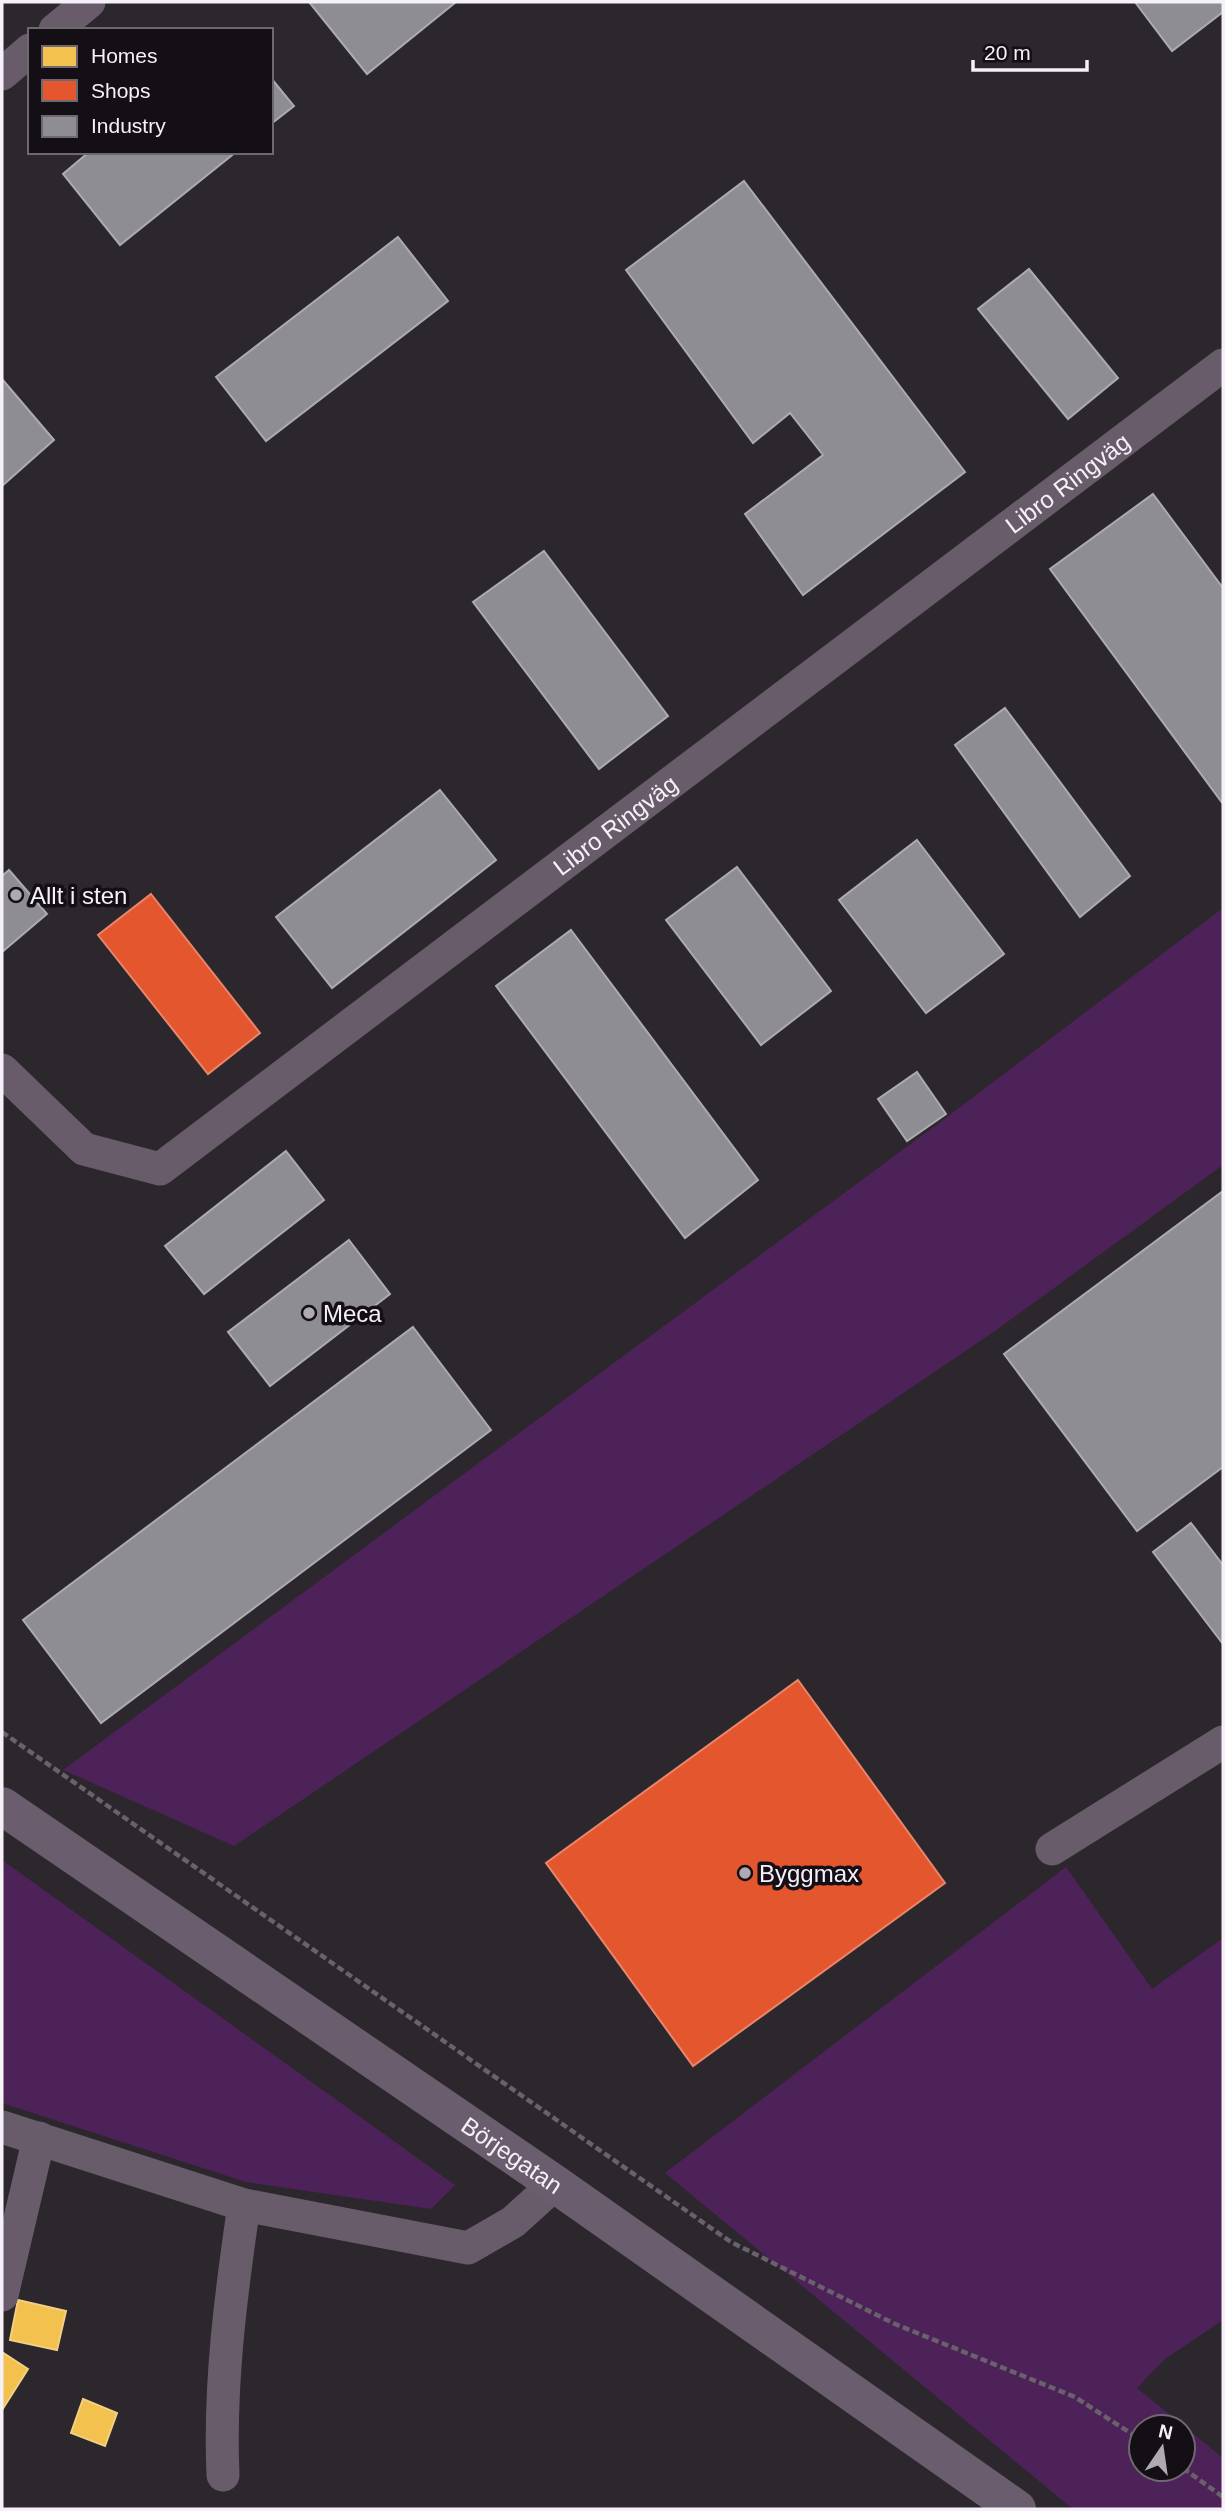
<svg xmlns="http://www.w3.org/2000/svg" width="1225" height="2511" font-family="Helvetica,sans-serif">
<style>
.green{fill:#4d2259;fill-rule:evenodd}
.homes{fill:#f2c14e;stroke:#f3cf81;stroke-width:2}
.shops{fill:#e4572e;stroke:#e9856b;stroke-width:2}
.industry{fill:#8d8d92;stroke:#acabb1;stroke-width:2}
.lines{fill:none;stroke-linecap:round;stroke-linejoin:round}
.path{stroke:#69616b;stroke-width:4.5;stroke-dasharray:7 3.5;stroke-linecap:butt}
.minor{stroke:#685c6a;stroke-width:33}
.secondary{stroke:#6a5e6e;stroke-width:38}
.poi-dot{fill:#afaab1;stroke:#130f15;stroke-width:2.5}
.labels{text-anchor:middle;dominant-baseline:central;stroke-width:7;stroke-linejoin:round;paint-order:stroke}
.street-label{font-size:24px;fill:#f6f0f8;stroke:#130f15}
.poi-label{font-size:24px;fill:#f6f0f8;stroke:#130f15;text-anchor:start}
</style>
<rect width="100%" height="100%" fill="#2c272d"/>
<path class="green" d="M1223 908V1165L995 1331 234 1846 63 1770 947 1117Z
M2 1860 455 2185 431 2209 246 2182 2 2103Z
M1066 1867 1152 1989 1223 1938V2320L1165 2359 1137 2388 1223 2458V2509H1073L665 2173ZM1141 2427H1183V2469H1141Z"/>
<path class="homes" d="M18 2300 66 2311 57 2350 10 2340Z
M2 2352 28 2369 2 2410Z
M83 2399 117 2413 105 2446 71 2433Z"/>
<path class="shops" d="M151 894 260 1033 208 1074 98 935Z
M798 1680 945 1883 693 2066 546 1863Z"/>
<path class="industry" d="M309 2H456L367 74Z
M1135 2H1223V12L1172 51Z
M271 78 294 106 271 124Z
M89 152H236L120 245 63 174Z
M744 181 965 472 803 595 745 514 823 455 790 413 753 443 626 270Z
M398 237 448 301 266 441 216 377Z
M1029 269 1118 378 1068 419 978 309Z
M2 379 54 440 2 486Z
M1153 494 1223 588V804L1050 569Z
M544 551 668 716 599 769 473 602Z
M1005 708 1130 876 1080 917 955 745Z
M440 790 496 860 332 988 276 917Z
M917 840 1004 954 926 1013 839 900Z
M737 867 831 991 761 1045 666 920Z
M9 870 47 914 2 952V876Z
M571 930 758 1180 685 1238 496 986Z
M917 1072 946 1114 907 1141 878 1099Z
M286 1151 324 1200 204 1294 165 1246Z
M1223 1191V1467L1137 1531 1004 1354Z
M349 1240 390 1294 270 1386 228 1332Z
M413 1327 491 1430 101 1723 23 1620Z
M1191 1523 1223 1565V1644L1153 1552Z"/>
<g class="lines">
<path class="path" d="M2 1732 731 2242 895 2324 1075 2397 1141 2440
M1183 2468 1223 2497"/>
<g class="minor">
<path d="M55 30 89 2"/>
<path d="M2 74 30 50"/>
<path id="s1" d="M2 1070 84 1149 160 1169 1223 365"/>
<path d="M1052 1849 1223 1742"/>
<path d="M2 2127 244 2205 468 2248 513 2222 555 2184"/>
<path d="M2 2295 39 2138"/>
<path d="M223 2475C219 2385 231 2294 244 2205"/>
</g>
<path class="secondary" id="s2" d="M2 1806 555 2184 1017 2509"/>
</g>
<g class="poi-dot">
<circle cx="16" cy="895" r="7"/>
<circle cx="309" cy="1313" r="7"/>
<circle cx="745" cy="1873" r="7"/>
</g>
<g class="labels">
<g class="street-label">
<text stroke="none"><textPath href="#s1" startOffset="1330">Libro Ringväg</textPath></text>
<text stroke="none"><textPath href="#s1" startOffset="763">Libro Ringväg</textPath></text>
<text stroke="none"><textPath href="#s2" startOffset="618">Börjegatan</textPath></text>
</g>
<g class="poi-label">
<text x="30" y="895">Allt i sten</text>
<text x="323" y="1313">Meca</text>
<text x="759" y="1873">Byggmax</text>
</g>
</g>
<rect width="1225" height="2511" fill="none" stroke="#f6f0f8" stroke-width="7"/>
<rect x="28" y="28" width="245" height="126" fill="#130f15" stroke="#6e6970" stroke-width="2"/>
<rect x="42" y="46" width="35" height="21" fill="#f2c14e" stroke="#6e6970" stroke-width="2"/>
<text x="91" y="63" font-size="21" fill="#f6f0f8">Homes</text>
<rect x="42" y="80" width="35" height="21" fill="#e4572e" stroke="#6e6970" stroke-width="2"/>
<text x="91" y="98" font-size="21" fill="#f6f0f8">Shops</text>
<rect x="42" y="116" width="35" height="21" fill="#8d8d92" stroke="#6e6970" stroke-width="2"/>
<text x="91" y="133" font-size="21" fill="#f6f0f8">Industry</text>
<g transform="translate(1162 2448) rotate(13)"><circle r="33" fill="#130f15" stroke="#6e6970" stroke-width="2"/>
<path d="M0-5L12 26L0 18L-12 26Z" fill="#afaab1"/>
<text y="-10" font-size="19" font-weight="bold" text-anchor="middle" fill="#f6f0f8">N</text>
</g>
<path d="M973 60v10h114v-10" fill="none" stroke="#f6f0f8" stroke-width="3.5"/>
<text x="984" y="60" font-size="21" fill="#f6f0f8" stroke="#130f15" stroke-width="5" paint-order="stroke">20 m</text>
</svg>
